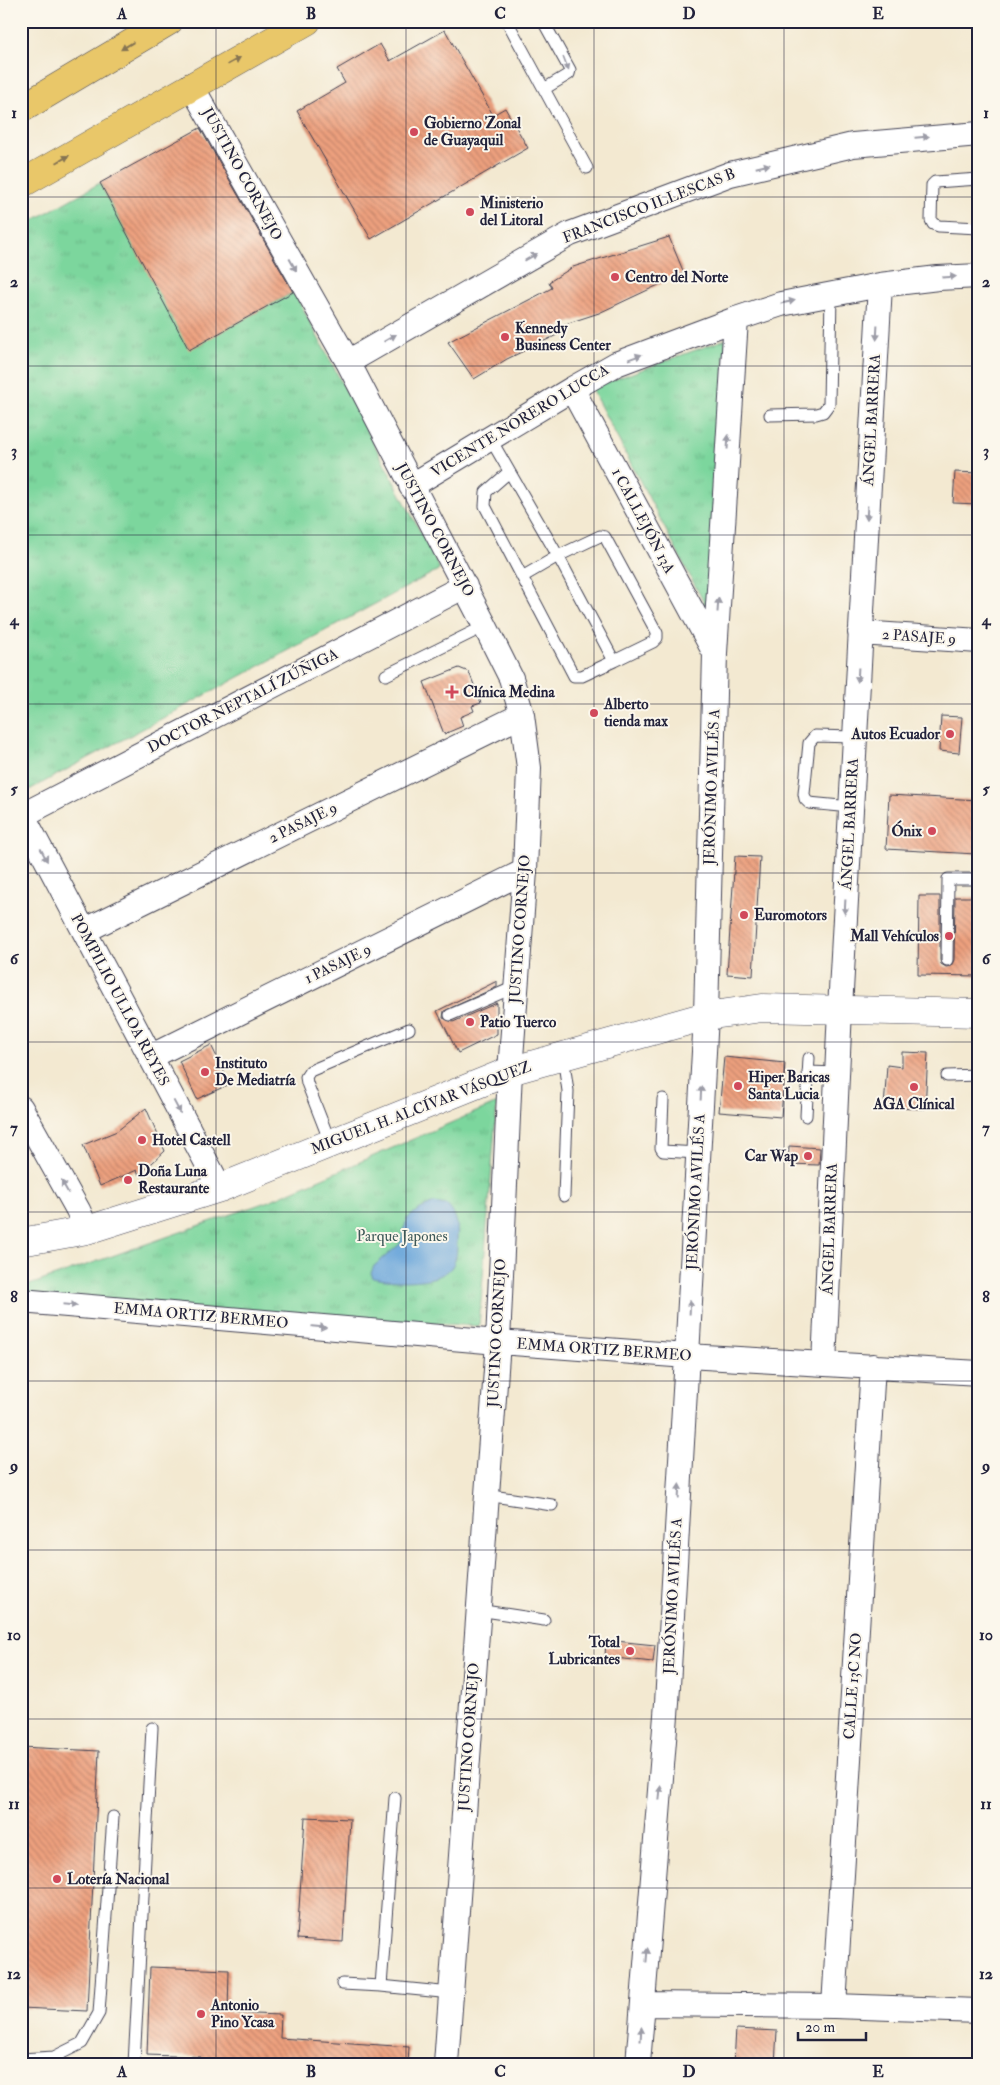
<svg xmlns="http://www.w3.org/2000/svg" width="1000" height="2085" font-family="'IM FELL Double Pica',serif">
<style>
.grass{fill:url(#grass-tufts);stroke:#4f7c6c}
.water{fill:#69a5da;stroke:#46648a}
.building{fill:url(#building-back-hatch)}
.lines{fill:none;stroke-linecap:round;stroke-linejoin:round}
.service-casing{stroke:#414052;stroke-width:13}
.minor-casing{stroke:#414052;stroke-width:26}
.tertiary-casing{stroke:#414052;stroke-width:29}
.primary-casing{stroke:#414052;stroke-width:29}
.service{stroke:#fff;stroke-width:11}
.minor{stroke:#fff;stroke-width:24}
.tertiary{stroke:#fff;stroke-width:28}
.primary{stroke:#e9c769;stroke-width:28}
.oneway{fill:#867452}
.oneway2{fill:#9c9ca7}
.grid{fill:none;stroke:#22223b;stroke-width:1;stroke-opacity:0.55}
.poi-dot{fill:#d1495b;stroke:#fbf7ec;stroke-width:2}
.labels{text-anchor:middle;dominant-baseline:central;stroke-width:4;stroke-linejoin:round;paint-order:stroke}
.poi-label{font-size:15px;font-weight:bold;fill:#22223b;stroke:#fbf7ec;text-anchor:start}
.street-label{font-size:15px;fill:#22223b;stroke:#fbf7ec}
.park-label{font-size:15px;fill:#3d5858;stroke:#fbf7ec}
.neatline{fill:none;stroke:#22223b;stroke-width:2}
.grid-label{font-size:16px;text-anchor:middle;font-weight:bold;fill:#22223b}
</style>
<defs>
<pattern id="grass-tufts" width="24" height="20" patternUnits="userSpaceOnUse" patternTransform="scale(1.25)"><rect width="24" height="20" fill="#7cd69d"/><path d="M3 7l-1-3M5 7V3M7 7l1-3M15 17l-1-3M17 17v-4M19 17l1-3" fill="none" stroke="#6bb788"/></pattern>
<pattern id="building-back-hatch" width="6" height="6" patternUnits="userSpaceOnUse" patternTransform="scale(1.25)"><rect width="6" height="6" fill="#eda07e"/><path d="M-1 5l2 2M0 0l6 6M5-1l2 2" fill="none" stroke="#c08268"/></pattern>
</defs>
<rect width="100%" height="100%" fill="#fbf7ec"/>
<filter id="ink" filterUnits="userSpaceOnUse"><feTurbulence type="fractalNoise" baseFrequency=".02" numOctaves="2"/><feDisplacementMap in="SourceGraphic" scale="10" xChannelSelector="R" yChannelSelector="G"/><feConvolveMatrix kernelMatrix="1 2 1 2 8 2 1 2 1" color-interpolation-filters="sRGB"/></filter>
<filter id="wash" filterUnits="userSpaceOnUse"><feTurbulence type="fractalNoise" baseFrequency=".0096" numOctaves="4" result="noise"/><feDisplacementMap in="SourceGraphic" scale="20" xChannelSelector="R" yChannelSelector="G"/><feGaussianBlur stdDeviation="1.12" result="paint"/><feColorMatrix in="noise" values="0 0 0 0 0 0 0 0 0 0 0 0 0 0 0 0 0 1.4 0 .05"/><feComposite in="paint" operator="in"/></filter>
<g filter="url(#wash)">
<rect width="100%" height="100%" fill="#f3e9d1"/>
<path class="grass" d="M100 183 189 349 294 292 440 569 29 790 21 776V227Z
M726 339 710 614 591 388Z
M497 1103 479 1326 21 1298V1288L269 1201Z"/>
<path class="water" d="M434 1203 447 1205C458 1217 458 1225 457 1241 457 1250 457 1263 449 1270 434 1284 391 1282 373 1278L371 1273 374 1266 400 1244 407 1219 418 1210Z"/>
<g id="blocks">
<path class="building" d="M445 30 493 115 505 108 528 148 371 239 297 111 345 83 337 69 380 44 390 61Z
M200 128 293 292 189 350 100 183Z
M669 237 684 273 599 313 559 326 563 332 507 359 474 379 448 342 552 288 549 282 573 267Z
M955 472 979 473V504L953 503Z
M459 668 469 672 481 703 472 706 474 711 460 717 463 726 444 734 424 682Z
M941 716 962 717 959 753 939 751Z
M889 795 979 800 976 854 886 849Z
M735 856 760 857 753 976 727 974Z
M919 896H940V960L941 964 946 967 951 966 954 960 955 897H979V976L918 975Z
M497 981V987L444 1011 443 1018 453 1022 497 1003V1034L458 1053 437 1011Z
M211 1045 230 1084 197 1099 179 1061Z
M902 1052 928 1053 925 1109 884 1108 887 1065 902 1067Z
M724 1057 785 1063 781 1117 719 1112Z
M146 1108 165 1151 139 1175 137 1170 100 1186 83 1145 117 1131Z
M789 1146 820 1148 819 1165 788 1164Z
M606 1640 655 1645 653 1662 605 1657Z
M21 1747 99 1751 87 2011 21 2008Z
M305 1817 350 1819 343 1942 297 1939Z
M150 1967 229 1970 228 2013 281 2015 280 2038 409 2047 408 2064H201V2057L147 2055Z
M736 2029 777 2031 775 2064 734 2063Z"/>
</g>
</g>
<g filter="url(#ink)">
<use href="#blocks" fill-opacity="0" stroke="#414052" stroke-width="1"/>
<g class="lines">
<defs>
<path id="service" d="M507 21 544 89 569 74 570 70 543 21
M544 89 587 168
M979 179 935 182 932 185 931 220 933 224 939 226 979 228
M770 415 816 414 823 412 829 404 831 294
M490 438 558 556 522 577
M509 472 486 492 485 506 574 676H582L614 661
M600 536 605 537 657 633V638L653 642 614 661 558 556Z
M386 675 485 626
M851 807 809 803 805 799 804 794 809 743 815 736 854 737
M947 960 948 879H979
M450 1015 517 986
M563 1056 568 1091 564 1196
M808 1072 837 1073
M947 1076 979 1075
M663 1099 661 1148 663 1151 698 1153
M806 1116 809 1058
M330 1142 307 1083 306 1077 310 1071 409 1029
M486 1495 552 1505
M478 1610 544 1620
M395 1798 381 1986 451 1993
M342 1984 381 1986
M21 2059 54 2057 82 2043 99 2013 113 1817
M134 2064 152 1728"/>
<path id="minor" d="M191 85 348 362 485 626 511 678 522 715 529 768 525 871 510 1071 498 1342 446 2064
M348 362 570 234 730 174 853 145 979 134
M572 389 715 653
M411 486 572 389 616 364 736 319 781 304 880 285 938 278 979 276
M860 633 979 641
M21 812 220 1188
M21 816 465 586
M84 931 522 715
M150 1057 525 871
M21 1108 78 1210 87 1230
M21 1301 498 1342 687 1356 979 1373
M824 1364 840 1009 880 285
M643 2004 834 2006 979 2011
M834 2006 873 1366
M638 2064 667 1703 687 1356 706 1016 715 653 736 319"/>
<path id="tertiary" d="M21 1242 87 1230 220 1188 510 1071 706 1016 762 1008 979 1013"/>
<path id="primary" d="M21 109 169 21
M21 184 307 21"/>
</defs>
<use href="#service" class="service-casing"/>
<use href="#minor" class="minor-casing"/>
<use href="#tertiary" class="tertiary-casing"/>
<use href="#primary" class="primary-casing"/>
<use href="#service" class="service"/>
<use href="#minor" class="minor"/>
<use href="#tertiary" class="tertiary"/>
<use href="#primary" class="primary"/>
</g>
<defs><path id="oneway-solid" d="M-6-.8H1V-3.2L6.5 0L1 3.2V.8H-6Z" transform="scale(1.25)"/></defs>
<g class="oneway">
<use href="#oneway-solid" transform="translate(127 46) rotate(149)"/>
<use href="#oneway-solid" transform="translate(234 61) rotate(-29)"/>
<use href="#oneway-solid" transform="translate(63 159) rotate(-30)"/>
</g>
<g class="oneway2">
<use href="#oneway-solid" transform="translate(566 64) rotate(69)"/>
<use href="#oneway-solid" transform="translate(922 137) rotate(-5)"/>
<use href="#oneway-solid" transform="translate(763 166) rotate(-13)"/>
<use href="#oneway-solid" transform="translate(531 257) rotate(-30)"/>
<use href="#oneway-solid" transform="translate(293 265) rotate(61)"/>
<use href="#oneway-solid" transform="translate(949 277) rotate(-3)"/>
<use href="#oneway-solid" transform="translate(788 302) rotate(-12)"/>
<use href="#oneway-solid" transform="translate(877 333) rotate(93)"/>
<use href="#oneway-solid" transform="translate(390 338) rotate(-30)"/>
<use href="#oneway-solid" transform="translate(635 357) rotate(-20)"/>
<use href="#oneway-solid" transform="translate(728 442) rotate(-86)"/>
<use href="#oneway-solid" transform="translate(867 513) rotate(93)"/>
<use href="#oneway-solid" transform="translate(718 605) rotate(-86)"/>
<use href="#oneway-solid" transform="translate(858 675) rotate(93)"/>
<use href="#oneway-solid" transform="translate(44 855) rotate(62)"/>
<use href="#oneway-solid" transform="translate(845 907) rotate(93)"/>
<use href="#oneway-solid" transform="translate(701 1093) rotate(-87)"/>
<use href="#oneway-solid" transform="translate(177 1107) rotate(62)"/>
<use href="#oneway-solid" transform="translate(65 1187) rotate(-119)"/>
<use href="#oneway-solid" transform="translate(70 1305) rotate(5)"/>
<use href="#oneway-solid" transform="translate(690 1307) rotate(-87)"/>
<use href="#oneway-solid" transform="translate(319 1327) rotate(5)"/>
<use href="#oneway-solid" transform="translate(679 1491) rotate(-87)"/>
<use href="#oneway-solid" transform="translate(660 1793) rotate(-85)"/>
<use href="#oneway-solid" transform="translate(647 1955) rotate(-85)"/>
<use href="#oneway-solid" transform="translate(641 2034) rotate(-86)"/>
</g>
</g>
<path class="grid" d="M216 21V2064M406 21V2064M594 21V2064M784 21V2064M21 197H979M21 366H979M21 535H979M21 704H979M21 873H979M21 1042H979M21 1212H979M21 1381H979M21 1550H979M21 1719H979M21 1888H979"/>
<g class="poi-dot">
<circle cx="414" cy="132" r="5"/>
<circle cx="470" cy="212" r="5"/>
<circle cx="615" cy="277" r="5"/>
<circle cx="505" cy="337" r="5"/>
<path d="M449.5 684.5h5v5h5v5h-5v5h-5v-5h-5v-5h5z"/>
<circle cx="594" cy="713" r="5"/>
<circle cx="950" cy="734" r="5"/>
<circle cx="932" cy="831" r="5"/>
<circle cx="744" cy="915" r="5"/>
<circle cx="949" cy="936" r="5"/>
<circle cx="470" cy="1022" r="5"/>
<circle cx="205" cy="1072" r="5"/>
<circle cx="738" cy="1086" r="5"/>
<circle cx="914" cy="1087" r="5"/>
<circle cx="142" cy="1140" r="5"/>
<circle cx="808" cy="1156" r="5"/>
<circle cx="128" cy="1180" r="5"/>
<circle cx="630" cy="1651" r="5"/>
<circle cx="57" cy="1879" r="5"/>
<circle cx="201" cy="2014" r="5"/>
</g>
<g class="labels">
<g class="poi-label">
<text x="424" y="123">Gobierno Zonal<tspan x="424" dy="17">de Guayaquil</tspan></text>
<text x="480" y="203">Ministerio<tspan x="480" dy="17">del Litoral</tspan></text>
<text x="625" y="277">Centro del Norte</text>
<text x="515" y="328">Kennedy<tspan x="515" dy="17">Business Center</tspan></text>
<text x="463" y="692">Clínica Medina</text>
<text x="604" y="704">Alberto<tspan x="604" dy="17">tienda max</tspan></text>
<text x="940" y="734" text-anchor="end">Autos Ecuador</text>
<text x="922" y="831" text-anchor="end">Ónix</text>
<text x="754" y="915">Euromotors</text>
<text x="939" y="936" text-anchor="end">Mall Vehículos</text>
<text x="480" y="1022">Patio Tuerco</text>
<text x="215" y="1063">Instituto<tspan x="215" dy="17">De Mediatría</tspan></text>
<text x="748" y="1077">Hiper Baricas<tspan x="748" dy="17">Santa Lucia</tspan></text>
<text x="914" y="1104" text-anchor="middle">AGA Clínical</text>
<text x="152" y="1140">Hotel Castell</text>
<text x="798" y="1156" text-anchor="end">Car Wap</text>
<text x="138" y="1171">Doña Luna<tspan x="138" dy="17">Restaurante</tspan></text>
<text x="620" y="1642" text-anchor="end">Total<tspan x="620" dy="17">Lubricantes</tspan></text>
<text x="67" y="1879">Lotería Nacional</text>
<text x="211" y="2005">Antonio<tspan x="211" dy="17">Pino Ycasa</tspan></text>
</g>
<g class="street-label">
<text transform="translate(242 174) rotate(61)">JUSTINO CORNEJO</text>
<text transform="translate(649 206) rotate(-21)">FRANCISCO ILLESCAS B</text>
<text transform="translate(872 420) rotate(-87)">ÁNGEL BARRERA</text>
<text transform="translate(520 421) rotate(-31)">VICENTE NORERO LUCCA</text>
<text transform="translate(643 521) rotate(62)">1 CALLEJÓN 13A</text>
<text transform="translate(435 530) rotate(62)">JUSTINO CORNEJO</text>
<text transform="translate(919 637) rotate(4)">2 PASAJE 9</text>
<text transform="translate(243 701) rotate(-27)">DOCTOR NEPTALÍ ZÚÑIGA</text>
<text transform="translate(712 787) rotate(-88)">JERÓNIMO AVILÉS A</text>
<text transform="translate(303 823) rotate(-26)">2 PASAJE 9</text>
<text transform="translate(850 824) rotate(-87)">ÁNGEL BARRERA</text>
<text transform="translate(520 929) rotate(-86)">JUSTINO CORNEJO</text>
<text transform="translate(338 964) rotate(-26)">1 PASAJE 9</text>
<text transform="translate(120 1000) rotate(62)">POMPILIO ULLOA REYES</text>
<text transform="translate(421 1108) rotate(-21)">MIGUEL H. ALCÍVAR VÁSQUEZ</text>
<text transform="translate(696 1192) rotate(-87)">JERÓNIMO AVILÉS A</text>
<text transform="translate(830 1229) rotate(-88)">ÁNGEL BARRERA</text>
<text transform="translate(201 1316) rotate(5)">EMMA ORTIZ BERMEO</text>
<text transform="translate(497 1333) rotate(-87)">JUSTINO CORNEJO</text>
<text transform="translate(604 1350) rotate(4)">EMMA ORTIZ BERMEO</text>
<text transform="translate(673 1596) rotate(-87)">JERÓNIMO AVILÉS A</text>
<text transform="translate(853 1686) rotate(-86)">CALLE 13C NO</text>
<text transform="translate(469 1737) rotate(-86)">JUSTINO CORNEJO</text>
</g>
<g class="park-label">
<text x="402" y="1236">Parque Japones</text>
</g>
</g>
<rect width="1000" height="2085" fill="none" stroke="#fbf7ec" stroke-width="55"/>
<path d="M798 2032v8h68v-8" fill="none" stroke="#22223b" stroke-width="2.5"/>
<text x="805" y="2032" font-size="15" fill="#22223b" stroke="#fbf7ec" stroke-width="4" paint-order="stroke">20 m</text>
<rect x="28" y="28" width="944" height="2030" class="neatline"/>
<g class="grid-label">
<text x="122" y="19">A</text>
<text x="311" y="19">B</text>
<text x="500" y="19">C</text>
<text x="689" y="19">D</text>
<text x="878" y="19">E</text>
<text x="14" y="118">1</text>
<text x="986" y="118">1</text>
<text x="14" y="287">2</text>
<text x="986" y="287">2</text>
<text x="14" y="456">3</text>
<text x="986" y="456">3</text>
<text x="14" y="625">4</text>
<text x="986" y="625">4</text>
<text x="14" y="794">5</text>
<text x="986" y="794">5</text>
<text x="14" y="964">6</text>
<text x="986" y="964">6</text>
<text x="14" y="1133">7</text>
<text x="986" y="1133">7</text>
<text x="14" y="1302">8</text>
<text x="986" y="1302">8</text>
<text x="14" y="1471">9</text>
<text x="986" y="1471">9</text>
<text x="14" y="1640">10</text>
<text x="986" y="1640">10</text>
<text x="14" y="1809">11</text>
<text x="986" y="1809">11</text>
<text x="14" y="1979">12</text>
<text x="986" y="1979">12</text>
<text x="122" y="2077">A</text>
<text x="311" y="2077">B</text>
<text x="500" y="2077">C</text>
<text x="689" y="2077">D</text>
<text x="878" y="2077">E</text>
</g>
</svg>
